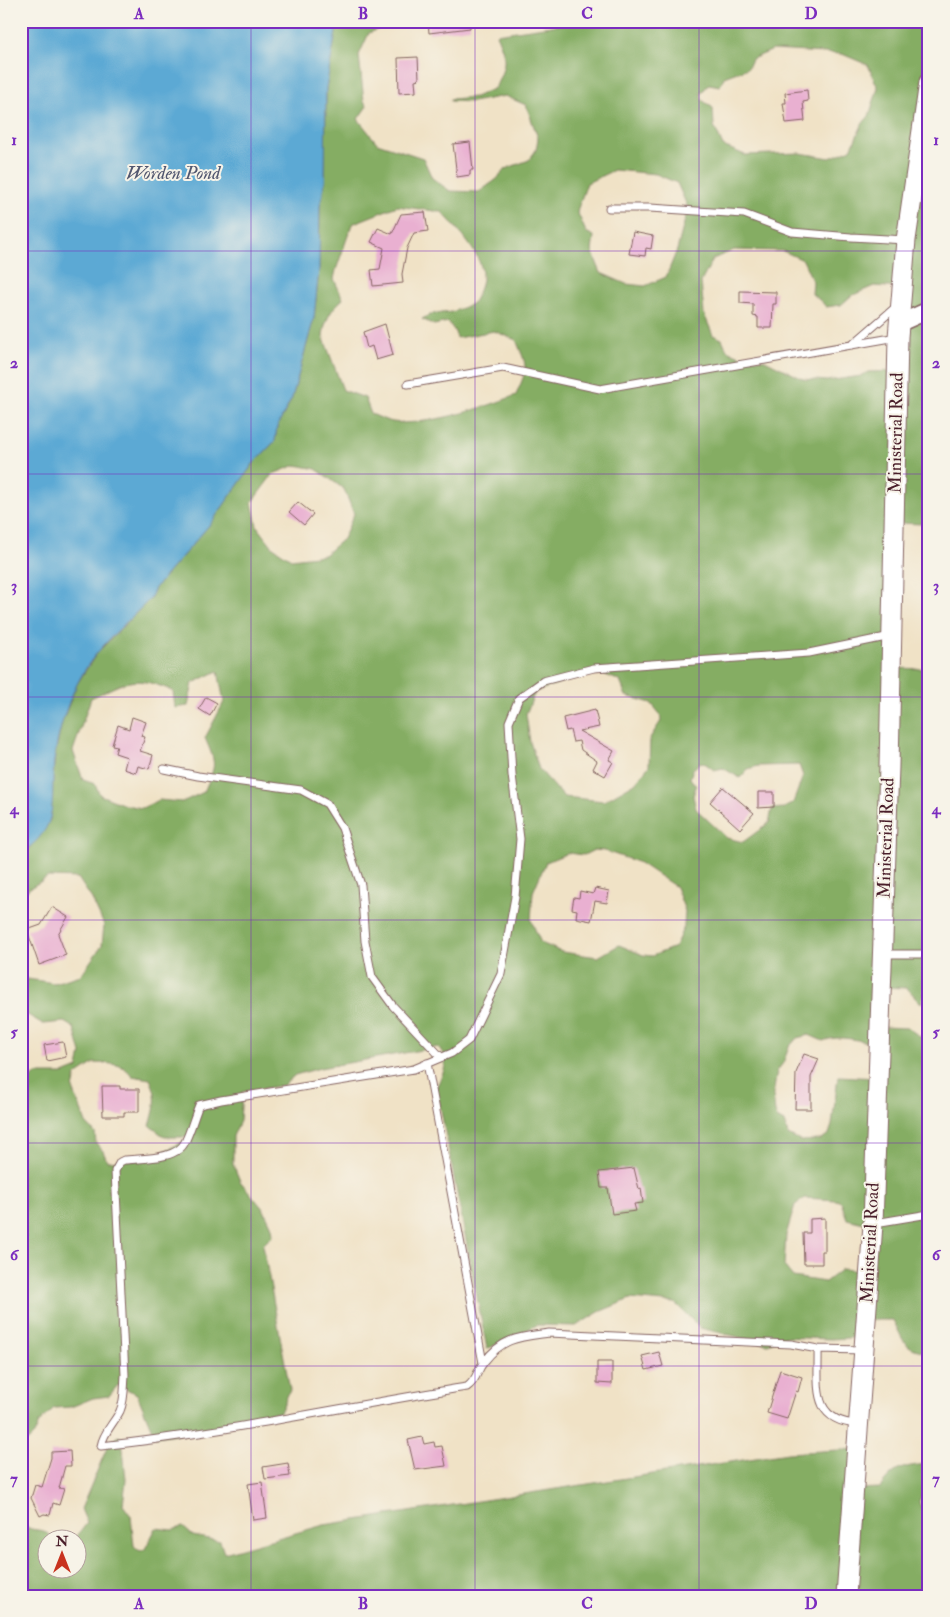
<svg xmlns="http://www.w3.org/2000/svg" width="950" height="1617" font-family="'IM FELL Double Pica',serif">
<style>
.forest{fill:#85ad64;stroke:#686648;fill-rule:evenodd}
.water{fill:#5ba9d4;stroke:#526480}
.building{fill:#e9b0d1}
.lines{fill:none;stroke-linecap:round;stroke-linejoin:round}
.service-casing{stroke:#846361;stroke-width:9}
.tertiary-casing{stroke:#846361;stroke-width:19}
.secondary-casing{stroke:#846361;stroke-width:21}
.service{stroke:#fff;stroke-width:7}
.tertiary{stroke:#fff;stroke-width:16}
.secondary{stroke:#fff;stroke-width:19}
.grid{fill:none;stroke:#7b2cbf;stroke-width:1;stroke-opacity:0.55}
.labels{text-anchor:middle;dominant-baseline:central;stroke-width:4;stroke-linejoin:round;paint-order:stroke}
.street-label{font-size:18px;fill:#4a1f2b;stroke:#f7f3e8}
.water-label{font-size:19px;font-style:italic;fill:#51566f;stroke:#f7f3e8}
.neatline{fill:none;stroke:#7b2cbf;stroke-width:2}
.grid-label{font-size:16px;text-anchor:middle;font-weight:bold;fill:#7b2cbf}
</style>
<rect width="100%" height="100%" fill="#f7f3e8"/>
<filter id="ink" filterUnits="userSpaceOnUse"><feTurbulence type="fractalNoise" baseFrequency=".02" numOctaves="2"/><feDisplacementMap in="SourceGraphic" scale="10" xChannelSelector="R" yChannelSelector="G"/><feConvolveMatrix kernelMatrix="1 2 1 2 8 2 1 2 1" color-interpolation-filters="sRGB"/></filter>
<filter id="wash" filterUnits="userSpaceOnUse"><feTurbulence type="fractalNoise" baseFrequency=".0096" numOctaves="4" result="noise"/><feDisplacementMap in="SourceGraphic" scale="20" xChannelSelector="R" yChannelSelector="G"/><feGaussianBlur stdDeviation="1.12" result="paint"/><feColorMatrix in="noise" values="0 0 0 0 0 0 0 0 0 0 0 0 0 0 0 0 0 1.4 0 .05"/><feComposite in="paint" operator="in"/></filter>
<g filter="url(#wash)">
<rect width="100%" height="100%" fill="#f0e2c6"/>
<path class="forest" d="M338 21H387L388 25 369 33 359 55 364 101 367 106 358 119 377 143 423 158 432 178 450 191 479 192 497 179 505 169 529 160 536 150 538 138 526 105 505 96 472 102 450 101 451 99 475 97 495 88C507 63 507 59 496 34L585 21H929V521L923 524 896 523 891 668 929 669V983L921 1003 907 988 882 987 881 1027 908 1028 929 1043V1352C903 1349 904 1341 893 1320H866L864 1337 831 1339 783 1337 768 1344 700 1328 675 1303 630 1299 599 1312 576 1326 537 1325 487 1349 438 1095 434 1092C441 1076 453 1062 438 1047L320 1068 295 1075 284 1085 242 1092 240 1121 233 1136V1164L240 1181 264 1210 272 1227 273 1235 263 1245 290 1390 280 1412 219 1424V1428L155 1437 137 1394 118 1385 109 1396 93 1398 71 1407 54 1408 39 1423 34 1435 21 1447V1078L29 1080 37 1074H63L78 1068 81 1053 74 1028 64 1022 43 1024 21 1011V978L54 983 81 975 102 945 104 925 92 899 78 878 48 877 30 888 21 896V852L29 849 50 820 55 755 62 722 77 684 97 653 150 599 155 588 211 523 253 464 275 441 277 427 292 398 314 318 319 269 320 206 325 182 326 88ZM773 50 842 54 868 65 878 88 869 116 863 123 851 149 830 158 800 153 745 155 723 146 714 126 713 108 702 100 701 93 709 84 720 86 724 77 748 68 752 59ZM614 170 656 174 677 183 688 208 677 250 666 277 645 286 626 284 601 273 592 251 594 236 586 232 577 211 587 183ZM397 206 442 212C455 227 482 254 482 274 483 285 477 295 472 304L452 312 432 314 422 319 434 325 448 322 454 330 457 338 494 331 516 340C528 368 528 367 516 395 488 407 422 427 393 422 385 421 378 416 371 414L365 398 343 390 323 336C325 320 331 309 343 299L334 279 336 270 352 224ZM734 250 783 251 803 260 813 282 812 294 822 302 826 307 841 305 851 296 874 286 901 288 897 371 868 372 861 376 827 381 803 379 765 360 742 357 727 350 722 339 713 335 704 314 701 282 713 259ZM296 465 316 469 344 489 354 514 343 539 324 555 291 559 273 547 257 526 252 502 273 474ZM218 671 224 702 205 738C217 766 216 764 204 792L182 802 159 800 142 808 125 805 100 795 95 784 83 780 73 751 91 698C128 681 133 674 173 691L175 708 188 706 193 683ZM599 672 620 681 626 696 651 703 660 714 661 721 650 738 649 766 635 783 604 801 564 797 539 769 530 742 526 714 535 692 587 673ZM701 762 706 764 714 770 723 768 740 778 748 769 758 766 799 765 803 776 793 803 784 808 772 809 769 823 743 842 727 838 696 809 693 796 696 786 690 778 693 769ZM594 850 605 851 640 863 676 887 685 911 684 926 675 947 652 956 643 955 619 945 598 957 562 952 541 943 531 920 533 892 546 862 568 853 584 855ZM809 1035 823 1041C841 1034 860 1041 879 1045L877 1078 838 1076 832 1125 829 1134 820 1140 800 1141 788 1135 784 1122 777 1118 775 1112 773 1095 777 1071 783 1063 789 1047 797 1038ZM94 1063C109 1064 123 1062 132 1076L150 1079C159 1098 155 1107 150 1126L165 1137H186L189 1139 148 1159 107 1161 103 1151 96 1143 95 1133 86 1123 73 1089 76 1075ZM805 1198 836 1200 841 1202 847 1219 872 1225 869 1272 842 1269 825 1282 793 1277 784 1266 786 1235 795 1205Z
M118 1436 122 1438 126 1480 123 1505 131 1516 134 1546 140 1551 145 1549 156 1528 172 1530 183 1527 193 1536 220 1541 224 1553 324 1525 788 1453 856 1449V1489L880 1488C894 1467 905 1466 929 1464V1472L919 1502 929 1526V1596H21V1524L31 1529 44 1531 54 1539 48 1540V1570H78V1540L71 1539 78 1535 87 1523 81 1509 109 1443Z"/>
<path class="water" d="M21 21H338L326 88 325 182 320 206 319 269 314 318 292 398 277 427 275 441 253 464 211 523 155 588 150 599C132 617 113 634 97 653 74 681 61 719 55 754 51 775 55 798 50 818 47 831 33 847 21 852Z"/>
<g id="blocks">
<path class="building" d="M428 21H470V28L429 33Z
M418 57 419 79 415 80 416 92 399 93 398 58Z
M807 90 808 101 803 102 805 121 786 123 783 103H786L785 93Z
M470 142 473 170H470V175L457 177 453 144Z
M425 212 428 231 414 233 407 248 402 274 403 283 373 286 371 270 380 269 384 248 371 242 378 228 392 234 401 214Z
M633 232 653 236 651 249 646 248 645 256 629 254Z
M740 291 776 292V304H773L772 328H758V317L753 316V304L740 303Z
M385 324 393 355 376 360 372 346 367 348 363 332Z
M298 502 313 514 304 525 289 512Z
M206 697 217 703 210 716 199 709Z
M595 710 599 727 579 731 614 751 609 760 613 762 605 776 593 769 597 761 581 750 579 741 573 742 570 730 566 731 563 718Z
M132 717 146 722 141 736 145 737 140 751 153 755 149 769 138 766 136 773 124 769 127 757 115 753 117 746 112 745 118 725 129 729Z
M723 787 754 813 740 829 710 802Z
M758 792H774V807L758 808Z
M595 888 609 891 607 903 595 901 591 921 576 918 577 910 572 909 574 897 579 898 580 891 593 894Z
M52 907 68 917 58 934 66 955 39 965 27 930 41 925Z
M63 1042 66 1057 47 1061 44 1045Z
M804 1054 819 1059 811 1077V1109H795L796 1073Z
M102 1086H120V1089H139V1112H124V1116H103Z
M634 1168 639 1189 641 1188 643 1203 634 1204 636 1211 612 1214 608 1188H601L599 1172Z
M825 1218V1251H822V1264H804L803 1233H810V1219Z
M659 1352 663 1366 646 1370 642 1356Z
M597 1362H612V1384L597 1383Z
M780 1370 802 1377 798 1392 796 1391 787 1419 767 1413Z
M422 1437 424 1444 434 1442 435 1447 442 1446 446 1466 415 1470 408 1440Z
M70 1451 71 1466H65L59 1488 64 1489 59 1505 53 1503 50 1515 44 1514 40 1516 31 1498 35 1485 42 1487 51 1458V1452Z
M288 1463 290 1476 265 1479 263 1467Z
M262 1482 267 1518 253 1520 248 1484Z"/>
</g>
</g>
<g filter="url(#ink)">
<use href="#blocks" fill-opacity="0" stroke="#846361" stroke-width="1"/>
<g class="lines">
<defs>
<path id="service" d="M609 208H650L744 214 792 232 851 237 906 240
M852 345 897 306
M408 384 503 368 600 389 897 337
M164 769 198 776 301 790 327 804 342 828 361 885 365 941 372 977 393 1006 441 1057
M882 954H929
M427 1063 483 1363
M875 1223 929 1214
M818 1349 863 1350
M858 1424C810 1421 819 1386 818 1349L791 1344 549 1333C520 1337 503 1337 484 1362 476 1371 478 1379 467 1387 345 1406 224 1433 101 1446 103 1433 114 1423 120 1411 125 1400 124 1387 125 1375L115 1171 120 1162 124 1160C142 1158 177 1160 185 1142 191 1130 194 1117 199 1105L221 1100 414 1069 452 1053 469 1040 501 974 515 897 520 839 512 775 509 722 519 698 543 681 594 668 809 653 891 636"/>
<path id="tertiary" d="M900 323 929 310"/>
<path id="secondary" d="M846 1596 873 1224 889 767 898 337 906 240 929 82"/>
</defs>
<use href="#service" class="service-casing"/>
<use href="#tertiary" class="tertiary-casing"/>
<use href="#secondary" class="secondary-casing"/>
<use href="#service" class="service"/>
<use href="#tertiary" class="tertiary"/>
<use href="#secondary" class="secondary"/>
</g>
</g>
<path class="grid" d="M251 21V1596M475 21V1596M699 21V1596M21 251H929M21 474H929M21 697H929M21 920H929M21 1143H929M21 1366H929"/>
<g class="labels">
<g class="street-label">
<text transform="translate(896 433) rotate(-89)">Ministerial Road</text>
<text transform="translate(886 838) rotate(-88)">Ministerial Road</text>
<text transform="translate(870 1243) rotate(-87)">Ministerial Road</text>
</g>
<g class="water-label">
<text x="173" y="173">Worden Pond</text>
</g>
</g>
<rect width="950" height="1617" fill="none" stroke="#f7f3e8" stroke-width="55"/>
<g transform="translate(62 1554)"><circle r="24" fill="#f7f3e8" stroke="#b29e9c"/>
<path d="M0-4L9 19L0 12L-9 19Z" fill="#c8321e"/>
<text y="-8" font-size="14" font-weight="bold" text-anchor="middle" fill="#4a1f2b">N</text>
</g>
<rect x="28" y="28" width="894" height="1562" class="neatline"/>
<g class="grid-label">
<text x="139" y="19">A</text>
<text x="363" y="19">B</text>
<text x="587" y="19">C</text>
<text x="811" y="19">D</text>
<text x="14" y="145">1</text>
<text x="936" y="145">1</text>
<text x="14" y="368">2</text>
<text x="936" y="368">2</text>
<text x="14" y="591">3</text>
<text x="936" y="591">3</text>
<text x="14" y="814">4</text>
<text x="936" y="814">4</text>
<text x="14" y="1037">5</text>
<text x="936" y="1037">5</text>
<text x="14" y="1260">6</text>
<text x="936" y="1260">6</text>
<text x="14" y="1484">7</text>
<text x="936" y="1484">7</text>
<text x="139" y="1609">A</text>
<text x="363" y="1609">B</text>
<text x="587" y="1609">C</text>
<text x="811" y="1609">D</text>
</g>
</svg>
